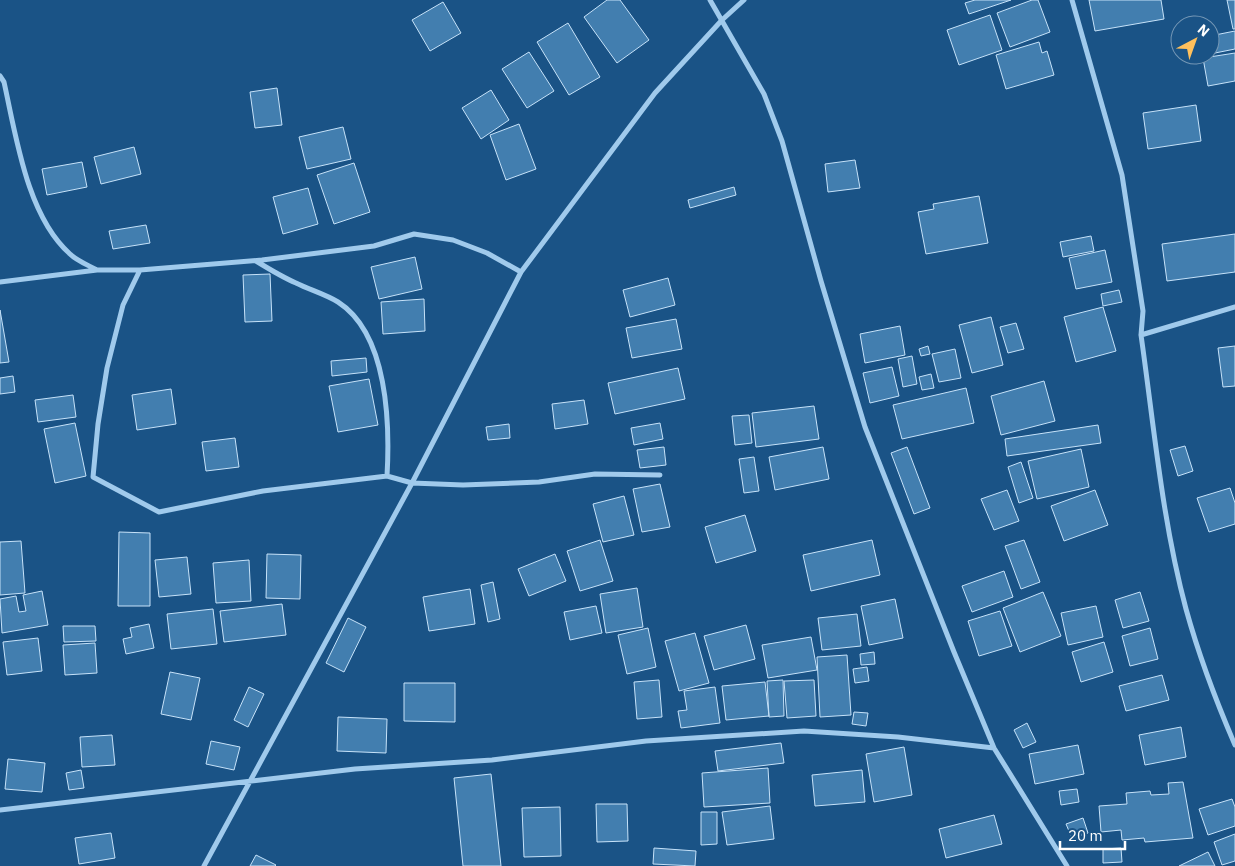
<svg xmlns="http://www.w3.org/2000/svg" width="1235" height="866" font-family="'IBM Plex Sans',sans-serif">
<style>
.building{fill:#427eaf;stroke:#c6e2f9}
.lines{fill:none;stroke-linecap:round;stroke-linejoin:round}
.street{stroke:#a0caec;stroke-width:5}
</style>
<rect width="100%" height="100%" fill="#1a5386"/>
<path class="building" d="M607 0H620L649 40 617 63 584 17Z
M975 0H1011L969 14 965 3Z
M1032 0H1038L1050 32 1010 47 997 13Z
M1089 0H1161L1164 19 1095 31Z
M1227 0H1235V29H1233Z
M443 2 461 33 430 51 412 20Z
M990 15 1002 50 959 65 947 30Z
M568 23 600 77 569 95 537 42Z
M1235 31V49L1210 54V36Z
M1039 42 1042 53 1047 51 1054 75 1006 89 996 55Z
M529 52 554 91 527 108 502 69Z
M1235 53V81L1208 86 1203 58Z
M277 88 282 125 255 128 250 92Z
M491 90 509 120 481 139 462 108Z
M1196 105 1201 141 1148 149 1143 113Z
M519 124 536 169 506 180 490 135Z
M343 127 351 159 307 169 299 137Z
M134 147 141 174 101 184 94 157Z
M855 160 860 188 828 192 825 164Z
M82 162 87 187 47 195 42 169Z
M354 163 370 212 334 224 317 175Z
M734 187 736 195 690 208 688 200Z
M308 188 318 224 283 234 273 197Z
M979 196 988 243 926 254 918 212 934 209 933 204Z
M146 225 150 243 113 249 109 231Z
M1235 234V272L1167 281 1162 244Z
M1091 236 1094 251 1063 257 1060 242Z
M1105 250 1112 282 1076 289 1069 258Z
M415 257 422 289 379 299 371 267Z
M270 274 272 321 245 322 243 275Z
M668 278 675 305 630 317 623 290Z
M1119 290 1122 302 1103 306 1101 294Z
M424 299 425 331 383 334 381 302Z
M1103 307 1116 351 1076 362 1064 317Z
M0 310 9 362 0 363Z
M991 317 1003 365 972 373 959 325Z
M676 319 682 349 632 358 626 328Z
M1016 323 1024 349 1008 353 1000 327Z
M900 326 905 355 865 363 860 334Z
M928 346 930 354 921 356 919 349Z
M1235 346V386L1223 387 1218 348Z
M955 349 961 378 939 382 932 354Z
M912 356 917 384 903 387 898 359Z
M366 358 367 372 332 376 331 361Z
M892 367 899 396 870 403 863 373Z
M678 368 685 399 615 414 608 383Z
M931 374 934 388 922 390 919 377Z
M13 376 15 392 0 394V378Z
M369 379 378 425 338 432 329 386Z
M1044 381 1055 421 1001 435 991 396Z
M966 388 974 423 902 439 893 405Z
M171 389 176 424 137 430 132 395Z
M73 395 76 417 38 422 35 400Z
M584 400 588 424 555 429 552 404Z
M814 406 819 439 756 447 752 413Z
M749 415 752 443 735 445 732 416Z
M75 423 86 476 55 483 44 429Z
M660 423 663 439 634 445 631 428Z
M509 424 510 438 488 440 486 427Z
M1098 425 1101 443 1007 456 1005 439Z
M235 438 239 467 206 471 202 442Z
M1185 446 1193 471 1178 476 1170 450Z
M664 447 666 465 640 468 637 450Z
M823 447 829 479 775 490 769 457Z
M907 447 930 508 914 514 891 453Z
M1081 449 1089 487 1037 499 1028 461Z
M754 457 759 491 744 493 739 459Z
M1021 462 1033 498 1019 503 1008 467Z
M660 484 670 527 642 532 633 489Z
M1230 488 1235 503V524L1209 532 1197 498Z
M1007 490 1019 521 994 530 981 499Z
M1095 490 1108 525 1064 541 1051 506Z
M624 496 634 535 603 542 593 504Z
M745 515 756 551 716 563 705 527Z
M119 532 150 533V606H118Z
M600 540 613 581 580 591 567 551Z
M872 540 880 575 811 591 803 555Z
M1024 540 1040 582 1021 589 1005 546Z
M21 541 25 593 0 595V542Z
M267 554 301 555 300 599 266 598Z
M555 554 566 581 529 596 518 569Z
M187 557 191 594 159 597 155 560Z
M249 560 251 601 216 603 213 563Z
M1004 571 1013 597 972 612 962 586Z
M493 582 500 619 488 622 481 585Z
M637 588 643 627 606 633 600 594Z
M470 589 475 624 429 631 423 597Z
M42 591 48 625 2 633 0 599 16 596 19 612 26 611 23 595Z
M1043 592 1061 636 1020 652 1003 608Z
M1140 592 1149 621 1123 628 1115 600Z
M895 599 903 638 869 645 861 606Z
M282 604 286 635 224 642 220 611Z
M596 606 602 633 570 640 564 612Z
M1096 606 1103 637 1068 645 1061 613Z
M213 609 217 644 171 649 167 614Z
M1000 611 1012 646 979 656 968 621Z
M857 614 861 646 822 650 818 618Z
M348 618 366 627 344 672 326 663Z
M149 624 154 648 126 654 123 639 132 637 130 628Z
M746 625 755 659 714 670 704 636Z
M63 626H95L96 641 64 642Z
M648 628 656 667 627 674 618 635Z
M1150 628 1158 659 1130 666 1122 636Z
M695 633 709 683 679 691 665 641Z
M811 637 817 670 768 678 762 645Z
M38 638 42 671 7 675 3 642Z
M1104 642 1113 672 1081 682 1072 652Z
M95 643 97 673 65 675 63 645Z
M874 652 875 664 861 665 860 654Z
M847 655 851 715 820 717 817 657Z
M867 667 869 681 855 683 853 669Z
M170 672 200 678 191 720 161 714Z
M1162 675 1169 700 1126 711 1119 686Z
M659 680 662 717 637 719 634 682Z
M783 680 784 716 769 717 767 681Z
M814 680 816 716 787 718 784 681Z
M765 682 769 716 726 720 722 686Z
M404 683H455V722L404 721Z
M249 687 264 694 248 727 234 720Z
M715 687 720 723 681 728 678 711 687 710 684 691Z
M854 712 868 713 866 726 852 724Z
M338 717 387 719 386 753 337 751Z
M1027 723 1036 742 1023 748 1014 730Z
M1181 727 1186 757 1145 765 1139 735Z
M112 735 115 765 82 767 80 737Z
M211 741 240 747 234 770 206 764Z
M781 743 784 763 718 771 715 751Z
M1078 745 1084 774 1035 784 1029 754Z
M904 747 912 795 874 802 866 754Z
M8 759 45 763 42 792 5 789Z
M768 768 770 803 704 807 702 773Z
M81 770 84 788 69 790 66 773Z
M862 770 865 802 815 806 812 775Z
M491 774 501 866H463L454 778Z
M1183 782 1193 838 1145 842 1144 838 1122 840 1121 830 1101 832 1099 806 1127 804 1126 793 1150 791 1151 795 1169 794 1168 783Z
M1077 789 1079 802 1061 805 1059 791Z
M1232 799 1235 807V826L1208 835 1199 809Z
M596 804H627L628 841 597 842Z
M770 806 774 839 727 845 722 812Z
M560 807 561 856 524 857 522 808Z
M701 812H717V844L701 845Z
M994 815 1002 844 946 858 939 829Z
M1083 818 1088 833 1072 838 1066 824Z
M111 833 115 858 79 864 75 838Z
M1235 834V861L1222 865 1214 842Z
M654 848 696 851 695 866 653 864Z
M1121 848 1122 862 1103 863V849Z
M1208 852 1215 866H1179Z
M256 855 276 865 275 866H250Z"/>
<g class="lines">
<path class="street" d="M710 0 764 94 782 141 821 281 865 427 954 652 994 748 1067 866
M1072 0 1122 175 1143 311 1141 335C1154 426 1162 520 1186 609 1199 656 1216 701 1235 745
M0 76 4 82C16 136 27 216 70 254 77 261 88 265 97 270
M256 261C269 269 282 277 296 283 310 290 325 294 338 302 388 334 390 424 387 476
M140 270 123 305 107 368 98 424 93 477 159 512 263 491 387 476 412 483 463 485 539 482 595 474 660 475
M0 282 97 270H140L262 260 374 246 414 234 453 240 487 253 521 272
M1141 335 1235 307
M0 810 355 769 492 760 646 741 804 731 898 737 994 748
M204 866 412 483 521 272 655 93 722 20 744 0"/>
</g>
<g transform="translate(1195 40) rotate(41)"><circle r="24" fill="#1a5386" stroke="#7698b6"/>
<path d="M0-4L9 19L0 12L-9 19Z" fill="#ffc05c"/>
<text y="-8" font-size="14" font-weight="bold" text-anchor="middle" fill="#ffffff">N</text>
</g>
<path d="M1060 841v8h65v-8" fill="none" stroke="#ffffff" stroke-width="2.5"/>
<text x="1068" y="841" font-size="15" fill="#ffffff" stroke="#1a5386" stroke-width="4" paint-order="stroke">20 m</text>
</svg>
